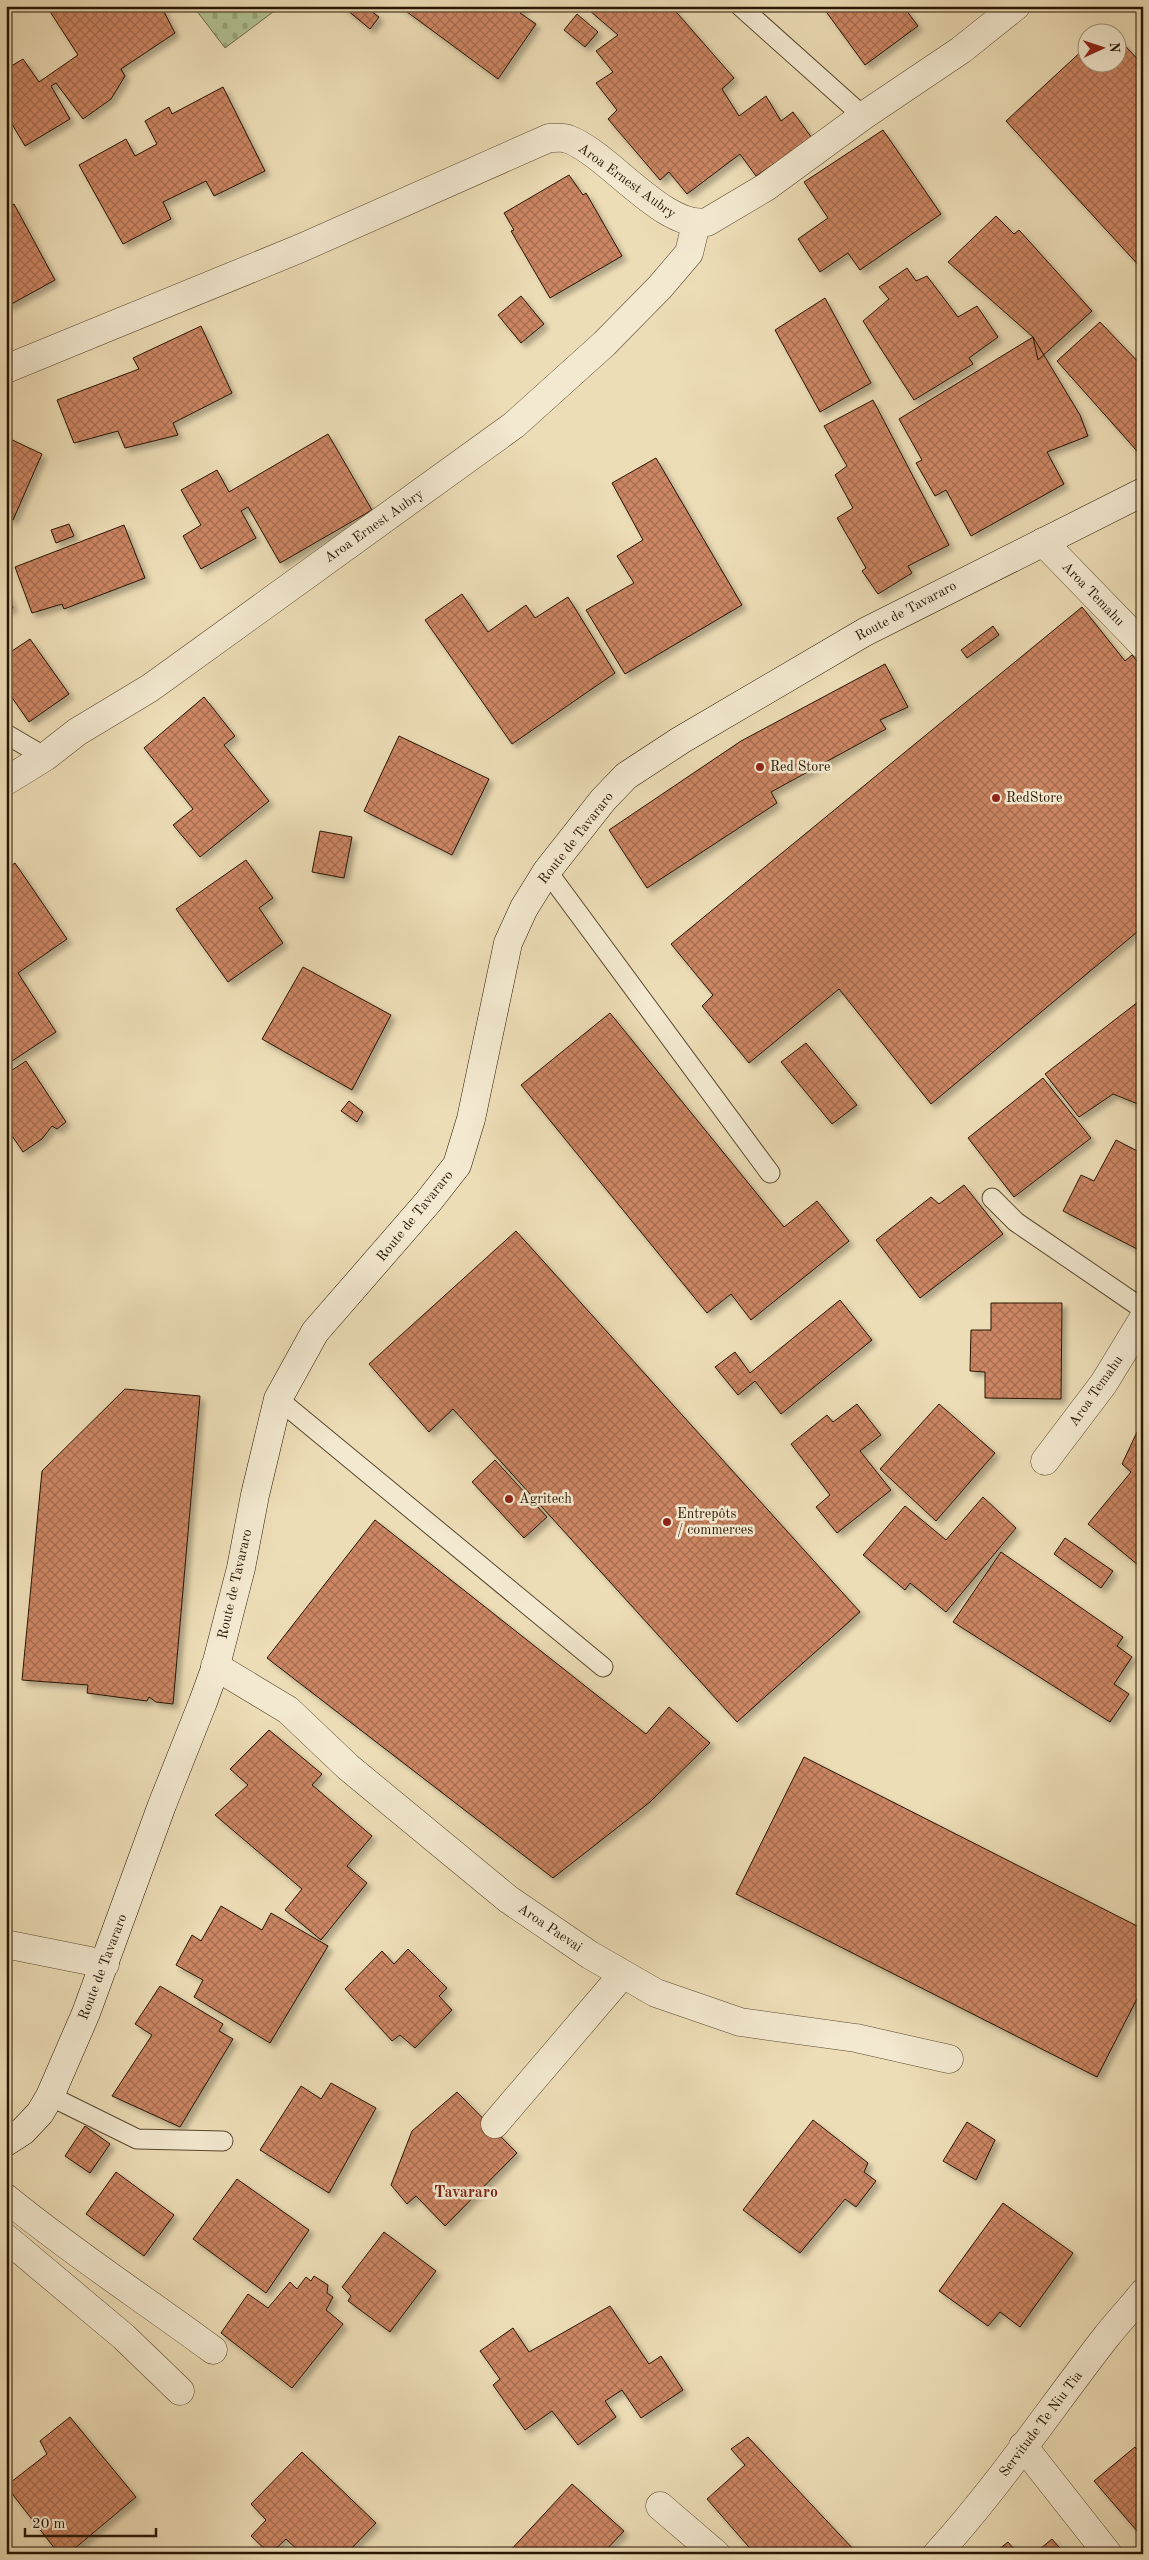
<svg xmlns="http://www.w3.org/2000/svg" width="1149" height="2560" font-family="'Old Standard TT',serif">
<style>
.cemetery{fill:url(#cemetery-stones);stroke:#6c6c4a}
.building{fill:url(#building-cross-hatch);stroke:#271502;filter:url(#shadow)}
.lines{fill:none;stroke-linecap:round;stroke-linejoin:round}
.service-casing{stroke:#58472f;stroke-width:21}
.minor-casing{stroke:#58472f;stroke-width:29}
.secondary-casing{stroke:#271502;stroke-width:29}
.service{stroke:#f3e9d0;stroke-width:19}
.minor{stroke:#f3e9d0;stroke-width:28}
.secondary{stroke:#f3e9d0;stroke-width:28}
.poi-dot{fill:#8f2418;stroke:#f3e9d0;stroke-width:2}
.labels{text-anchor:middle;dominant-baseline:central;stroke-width:5;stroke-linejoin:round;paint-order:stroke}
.street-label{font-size:14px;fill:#271502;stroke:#f3e9d0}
.poi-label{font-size:14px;fill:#271502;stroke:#f3e9d0;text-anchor:start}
.quarter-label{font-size:16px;font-weight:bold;fill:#7a1f14;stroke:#f3e9d0}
</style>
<defs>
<pattern id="cemetery-stones" width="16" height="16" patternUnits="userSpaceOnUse" patternTransform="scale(1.25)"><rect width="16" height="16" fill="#b2c293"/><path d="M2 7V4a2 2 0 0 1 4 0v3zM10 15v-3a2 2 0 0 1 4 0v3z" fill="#99a67d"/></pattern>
<pattern id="building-cross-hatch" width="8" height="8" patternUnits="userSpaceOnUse" patternTransform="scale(1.25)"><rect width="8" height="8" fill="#cc8664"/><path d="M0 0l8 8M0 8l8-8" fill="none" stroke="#a66c50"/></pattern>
<filter id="shadow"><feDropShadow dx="4.5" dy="4.5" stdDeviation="2.5" flood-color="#0004"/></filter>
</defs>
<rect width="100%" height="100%" fill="#edddb6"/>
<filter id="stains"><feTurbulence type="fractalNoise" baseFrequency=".004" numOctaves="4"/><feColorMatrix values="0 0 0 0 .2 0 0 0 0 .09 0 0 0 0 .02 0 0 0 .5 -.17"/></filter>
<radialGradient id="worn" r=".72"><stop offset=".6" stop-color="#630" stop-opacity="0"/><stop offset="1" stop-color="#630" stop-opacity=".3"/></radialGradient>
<path class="cemetery" d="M193 6H281L225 48Z"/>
<path class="building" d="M55 6H161L175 33 121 69 125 76 111 99 83 119 56 83 51 86 70 119 25 146 6 114V69L23 59 39 82 78 55 49 10Z
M342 6H365L379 17 370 29Z
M399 6H525L520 13 536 24 498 79Z
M593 6H671L734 78 722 89 739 116 766 96 781 121 793 112 812 138 756 176 740 154 687 194 669 172 660 180 608 119 617 110 596 83 613 72 596 51 618 35 590 11Z
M822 6H903L918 26 865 65Z
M577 14 598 32 585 47 564 30Z
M1116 36 1143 65V270L1006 121 1086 47V62H1116Z
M223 87 265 171 214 196 206 181 163 202 171 219 123 244 79 165 126 139 135 156 157 144 145 121 169 107 172 114Z
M883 130 941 214 860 270 848 253 820 272 798 239 828 218 804 182Z
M569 175 583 195 586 193 622 256 550 298 511 231 514 230 504 213Z
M14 204 55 280 6 307V208Z
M996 216 1014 234 1019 230 1092 311 1038 360 1033 337 948 262Z
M907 268 916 281 927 276 958 317 977 306 998 337 969 358 973 364 914 400 863 321 889 299 879 287Z
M521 296 544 324 521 343 498 315Z
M825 298 871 383 820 412 775 330Z
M1100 322 1143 367V446L1137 451 1057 361Z
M201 326 232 393 173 423 178 435 125 448 118 431 74 443 57 400 139 369 133 358Z
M1033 337 1080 415 1088 436 1047 452 1064 484 971 536 946 490 935 496 916 463 922 460 899 419Z
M873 400 949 545 908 566 912 573 878 594 862 571 866 568 837 518 853 508 835 475 847 466 824 426Z
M328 434 372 510 280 563 248 507 241 511 256 538 201 569 183 536 201 525 181 490 217 470 229 492Z
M6 437 42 454 13 520 6 517Z
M656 458 742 605 625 674 586 610 634 583 617 556 643 540 612 483Z
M69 524 74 536 56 543 51 530Z
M124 525 145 578 64 609 62 604 32 613 15 567Z
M6 591 13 608 6 610Z
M462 594 488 632 526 605 535 618 568 597 615 673 512 744 425 620Z
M1082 607 1125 661 1132 655 1143 668V927L931 1104 839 989 749 1063 702 1006 713 995 671 944Z
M993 626 999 635 967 658 961 650Z
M30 639 69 694 29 722 6 689V655Z
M885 664 908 707 880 720 886 729 771 792 777 803 647 888 609 830 741 741Z
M204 697 235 736 224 745 269 801 200 857 173 825 193 809 144 748Z
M399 736 489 779 452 855 364 811Z
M320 831 352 837 344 878 312 872Z
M246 860 273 898 259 908 283 943 228 982 176 909Z
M15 863 67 939 18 973 56 1032 6 1065V869Z
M303 967 391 1015 352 1090 262 1039Z
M1143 998V1106L1113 1094 1079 1117 1045 1074Z
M610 1013 784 1227 817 1201 849 1241 751 1320 731 1294 707 1313 521 1085Z
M806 1043 857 1105 832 1124 781 1062Z
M26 1061 66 1122 57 1129 52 1126 42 1139 23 1152 6 1127V1074Z
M1043 1078 1091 1138 1014 1197 968 1138Z
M349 1101 363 1112 357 1122 341 1111Z
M1116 1140 1143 1154V1252L1063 1211 1081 1175 1094 1181Z
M964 1185 1003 1234 920 1298 876 1240 931 1197 939 1204Z
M516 1231 860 1612 737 1722 453 1409 429 1432 369 1364Z
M840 1300 872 1340 781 1414 755 1381 738 1395 715 1367 735 1352 750 1373Z
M991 1303H1062L1061 1399 985 1398V1372L970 1371 971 1330H991Z
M125 1389 200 1396 173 1704 156 1702 149 1697 147 1701 87 1693 88 1685 22 1680 42 1471Z
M857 1404 881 1435 860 1451 891 1490 837 1533 816 1507 830 1495 791 1444 827 1415 833 1422Z
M939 1404 995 1453 936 1521 880 1469Z
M1137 1432 1143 1434V1473H1139L1143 1475V1569L1088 1524 1131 1472 1122 1464Z
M495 1460 547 1517 524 1538 472 1482Z
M983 1497 1016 1528 946 1612 910 1583 905 1590 863 1555 905 1506 946 1540Z
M375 1520 646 1734 669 1707 710 1743 650 1802 553 1878 267 1658Z
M1065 1538 1113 1571 1101 1588 1054 1554Z
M1001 1552 1123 1637 1117 1646 1132 1657 1114 1684 1129 1694 1110 1722 953 1622Z
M269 1730 322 1774 312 1785 372 1836 347 1866 367 1883 321 1940 285 1910 302 1889 215 1815 248 1785 230 1769Z
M804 1757 1143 1929V1987L1097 2077 736 1894Z
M221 1906 262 1930 271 1913 328 1946 270 2043 194 1997 203 1980 176 1965 192 1935 201 1941Z
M408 1949 447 1988 439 1996 452 2010 415 2048 400 2035 392 2041 345 1989 382 1951 394 1964Z
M160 1986 223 2024 219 2031 233 2039 180 2127 112 2096 152 2035 135 2024Z
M331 2083 376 2108 329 2193 260 2150 301 2086 321 2099Z
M457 2092 517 2153 445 2226 416 2196 407 2204 391 2185 412 2131Z
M813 2120 868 2163 864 2172 876 2181 856 2207 845 2199 800 2253 743 2210Z
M967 2122 995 2140 976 2180 943 2161Z
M85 2126 110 2144 90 2173 65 2156Z
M116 2172 174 2215 144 2256 86 2214Z
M237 2179 309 2230 266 2293 193 2239Z
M1003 2203 1073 2253 1020 2327 1000 2312 988 2326 939 2291Z
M384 2232 436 2271 390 2332 348 2301 351 2296 342 2287Z
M314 2276 328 2285 327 2293 333 2297 326 2310 343 2324 292 2388 221 2333 248 2294 268 2308 290 2282 297 2289 306 2277 311 2281Z
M610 2306 649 2364 661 2356 683 2390 641 2418 622 2390 605 2401 616 2417 578 2445 552 2411 525 2430 493 2385 500 2379 480 2351 513 2328 529 2352Z
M70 2417 136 2497 68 2554H59L6 2486 47 2454 40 2441Z
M748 2437 855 2551 852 2554H755L707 2499 745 2465 731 2449Z
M1135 2447 1143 2457V2538L1094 2481Z
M302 2452 376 2523 346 2554H302L286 2539 270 2554 251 2536 266 2520 251 2504Z
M572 2484 624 2531 602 2554H507Z
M1052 2539 1065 2554H1034Z
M1008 2542 1018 2554H993Z"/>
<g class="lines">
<defs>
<path id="service" d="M740 6 863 116
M6 734 45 757
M547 871 770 1173
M992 1198 1016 1222 1143 1309
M278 1399 603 1667
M50 2096 137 2139 223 2141"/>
<path id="minor" d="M6 369 301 248 549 138C554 138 563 137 568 139 609 154 664 230 707 222L766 187 863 116 961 50 1016 6
M1043 542 1143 645
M6 781 45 757 77 732 150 688 514 425 604 344 660 287 689 253 696 224
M1045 1461 1104 1383 1143 1319
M215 1666 288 1710 348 1767 508 1899 590 1955 656 1993 740 2022 856 2038 949 2059
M10 1945 105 1964
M495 2124 623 1974
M6 2198C73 2253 144 2299 213 2350
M6 2238 124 2337 180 2391
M1023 2446 1108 2554
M660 2506 716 2554
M937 2554C999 2486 1050 2409 1106 2337 1118 2322 1131 2308 1143 2293"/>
<path id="secondary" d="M6 2142 23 2131 40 2113 50 2096 86 2013 162 1805 203 1702 215 1669 241 1568 255 1495 278 1399 315 1332 428 1202 457 1165 471 1119 508 943 524 908 547 871 603 800 626 776 681 740 865 632 1143 492"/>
</defs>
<use href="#service" class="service-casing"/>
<use href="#minor" class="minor-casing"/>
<use href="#secondary" class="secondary-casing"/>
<use href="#service" class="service"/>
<use href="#minor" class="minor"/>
<use href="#secondary" class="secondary"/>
</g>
<g class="poi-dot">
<circle cx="760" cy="767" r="5"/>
<circle cx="996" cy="798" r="5"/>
<circle cx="509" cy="1499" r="5"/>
<circle cx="667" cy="1522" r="5"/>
</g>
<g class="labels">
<g class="street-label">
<text transform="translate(627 181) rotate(36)">Aroa Ernest Aubry</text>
<text transform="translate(374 526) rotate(-35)">Aroa Ernest Aubry</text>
<text transform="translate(1093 594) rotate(46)">Aroa Temahu</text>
<text transform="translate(906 611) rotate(-28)">Route de Tavararo</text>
<text transform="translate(576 838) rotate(-52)">Route de Tavararo</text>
<text transform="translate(415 1216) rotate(-51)">Route de Tavararo</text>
<text transform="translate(1096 1391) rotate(-55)">Aroa Temahu</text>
<text transform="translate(235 1584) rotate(-77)">Route de Tavararo</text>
<text transform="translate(550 1928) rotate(34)">Aroa Paevai</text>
<text transform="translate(103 1967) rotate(-69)">Route de Tavararo</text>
<text transform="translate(1041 2424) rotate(-53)">Servitude Te Niu Tia</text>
</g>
<g class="poi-label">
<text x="770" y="767">Red Store</text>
<text x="1006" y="798">RedStore</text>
<text x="519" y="1499">Agritech</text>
<text x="677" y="1514">Entrepôts<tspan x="677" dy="16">/ commerces</tspan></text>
</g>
<g class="quarter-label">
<text x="466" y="2193">Tavararo</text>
</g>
</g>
<rect width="1149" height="2560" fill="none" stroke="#edddb6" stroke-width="25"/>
<rect x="8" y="8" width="1134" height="2545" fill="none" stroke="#271502" stroke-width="2.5"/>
<rect x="12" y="12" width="1124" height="2535" fill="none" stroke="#271502"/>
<g transform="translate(1102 48) rotate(87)"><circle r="24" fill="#f3e9d0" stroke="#a1947e"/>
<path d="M0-4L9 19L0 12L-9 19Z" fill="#8f2418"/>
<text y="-8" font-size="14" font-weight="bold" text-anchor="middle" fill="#271502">N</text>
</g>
<path d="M25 2528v8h131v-8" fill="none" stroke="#271502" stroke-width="2.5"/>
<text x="32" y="2528" font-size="15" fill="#271502" stroke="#f3e9d0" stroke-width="4" paint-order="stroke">20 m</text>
<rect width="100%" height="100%" filter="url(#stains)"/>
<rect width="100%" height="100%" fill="url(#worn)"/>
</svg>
